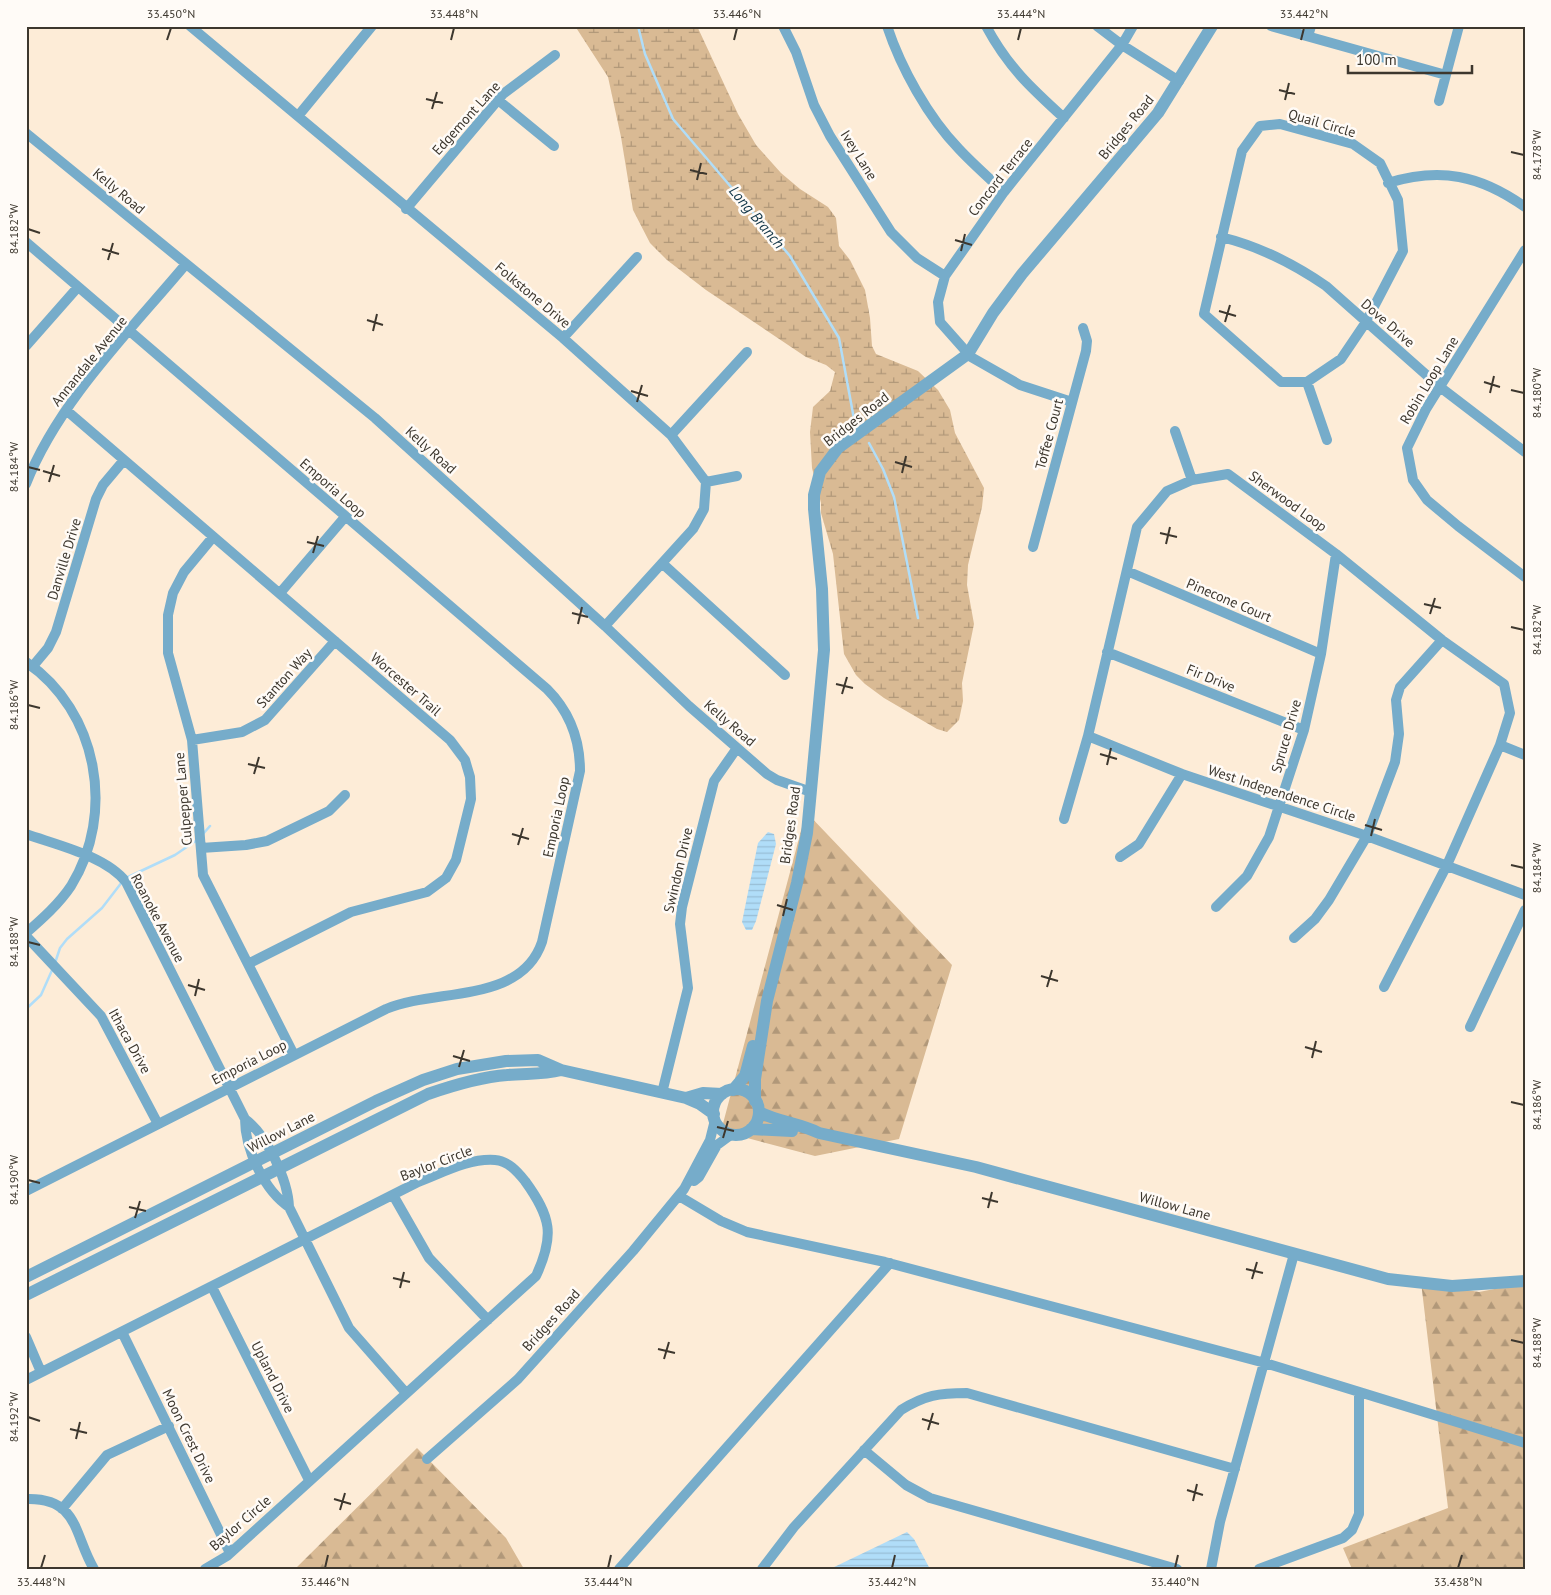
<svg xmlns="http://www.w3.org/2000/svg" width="1551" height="1595" font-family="'PT Sans',sans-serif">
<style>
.forest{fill:url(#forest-firs)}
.wetland{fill:url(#wetland-marsh)}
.water{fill:url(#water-rules)}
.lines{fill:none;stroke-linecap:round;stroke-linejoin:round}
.stream{stroke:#b0ddf8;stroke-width:2.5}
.minor{stroke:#76acca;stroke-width:10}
.tertiary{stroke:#76acca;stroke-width:12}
.ticks{fill:none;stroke:#3d372e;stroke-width:2}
.labels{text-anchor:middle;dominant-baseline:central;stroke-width:5;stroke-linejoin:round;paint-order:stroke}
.street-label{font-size:14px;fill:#3d372e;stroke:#fffbf7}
.water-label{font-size:15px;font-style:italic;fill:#113547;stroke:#fffbf7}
.neatline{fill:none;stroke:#3d372e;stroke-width:2}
.ticks-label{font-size:12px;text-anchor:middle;fill:#3d372e}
</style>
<defs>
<pattern id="forest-firs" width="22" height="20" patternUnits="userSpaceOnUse" patternTransform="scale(1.25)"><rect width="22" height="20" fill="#d9ba94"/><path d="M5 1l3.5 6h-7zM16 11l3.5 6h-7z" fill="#b19879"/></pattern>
<pattern id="wetland-marsh" width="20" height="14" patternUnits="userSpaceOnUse" patternTransform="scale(1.25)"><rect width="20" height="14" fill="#d9ba94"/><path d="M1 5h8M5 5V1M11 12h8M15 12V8" fill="none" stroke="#b19879"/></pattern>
<pattern id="water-rules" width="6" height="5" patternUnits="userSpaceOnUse" patternTransform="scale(1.25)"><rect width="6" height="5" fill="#b0ddf8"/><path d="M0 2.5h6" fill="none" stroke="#98bed5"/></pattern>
</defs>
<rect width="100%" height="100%" fill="#fdecd7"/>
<path class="forest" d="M806 812 952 965 899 1139 815 1156 721 1131Z
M1421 1282 1479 1292 1525 1283V1569H1352L1343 1548 1448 1508Z
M417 1448 506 1538 524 1569H295Z"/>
<path class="wetland" d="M575 26H697L738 114 756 145 781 173 800 189 828 207 836 218 839 246 850 260 865 290 870 318 872 346 876 354 918 371 938 390 950 410 955 433 984 488 982 507 968 565 967 585 974 624 962 683 963 701 959 720 947 732 937 729 884 698 865 684 856 675 844 654 833 554 821 513V503L812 468 810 432 813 407 830 391 835 372 826 365 806 357 706 290 667 260 650 243 633 210 621 137 608 77Z"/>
<path class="water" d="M768 832 774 834 776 844 756 921 752 930H746L742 922 758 843Z
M907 1532 914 1539 930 1569H830Z"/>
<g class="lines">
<path class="stream" d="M638 26 645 54 673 119 790 256 839 338 854 419
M869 443 883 469 894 497 918 618
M203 834 210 826
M126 878 175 855 197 840
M55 963 60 948 67 939 102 908 122 882
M26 1009 41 995 53 968"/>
<path class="minor" d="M190 26 563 338 671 435 706 482 704 509 693 529 605 626
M783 26 796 52 814 105 830 136 891 232 917 258 945 276
M887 26C901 68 928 117 959 149 973 164 989 178 1004 192
M986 26C1008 67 1031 88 1064 118
M1097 26 1122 45 1179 81
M1271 26 1446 75
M1308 36 1311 26
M498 100 554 146
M1439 101 1459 26
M298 116 372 26
M1280 124 1353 144 1380 163 1398 200 1403 251 1366 322 1341 359 1307 382H1281L1204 314 1242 151 1260 126Z
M26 133 375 418 605 626 689 706 767 774 777 780 811 792
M1388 183C1440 167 1480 175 1525 207
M406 209 503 94 555 55
M1221 237C1258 246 1294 264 1326 286L1440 387 1525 452
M26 242 547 689C570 712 580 739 580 771L542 942C521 1004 436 988 386 1009L26 1191
M1525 250 1426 409 1407 448 1413 480 1427 500 1458 526 1525 577
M563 338 637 257
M26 346 78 287
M1307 382 1327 440
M1072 402 1020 385 971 357 940 322 938 302 945 276 1004 192 1122 45 1133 26
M66 410 450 740 465 760 470 777 471 799 456 860 446 878 427 892 351 912 248 964
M1175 431 1192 480
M671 435 747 352
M706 482 737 476
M26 484C58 402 130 331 186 264
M213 537 184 572 173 593 168 615V653L192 740 203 875 294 1055
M1033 547 1086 351 1087 341 1083 328
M663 564 785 675
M1127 571 1321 654
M280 593 345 517
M1107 652 1304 730
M26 662C98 711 116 813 71 886 59 904 42 919 26 933
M33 666 48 648 56 632 96 499 103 485 124 460
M1088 736 1182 774 1367 836 1525 895
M192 740 242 732 265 720 335 641
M1500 745 1525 755
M1064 819 1088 736 1137 527 1167 491 1192 480 1228 474 1336 554 1442 640 1504 684 1510 713 1500 745 1447 865 1384 987
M26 834C57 845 106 856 126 882L245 1119C245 1149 264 1190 289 1207
M201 848 246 845 267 841 329 811 345 795
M1120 857 1139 844 1182 774
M1216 907 1247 876 1269 837 1304 730 1321 654 1336 554
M26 936 101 1016 158 1124
M1294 938 1315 919 1329 900 1367 836 1395 762 1399 734 1396 700 1400 687 1442 640
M1470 1027 1525 910
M662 1093 688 988 680 924 682 907 714 781 737 748
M245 1119C267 1135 288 1180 289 1207L349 1328 406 1393
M694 1181 699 1177 717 1145 732 1134
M393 1195 429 1258 488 1320
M679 1196 721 1221 747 1232 885 1262 1265 1363 1525 1443
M212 1287 309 1480
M122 1332 230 1553
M26 1337 41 1372
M26 1380 418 1182C442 1173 469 1158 495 1160 508 1161 517 1171 525 1181 551 1217 555 1235 536 1276L227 1556 205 1569
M864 1450 906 1485 930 1498 1177 1569
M427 1459 518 1379 633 1251 684 1189 710 1140 715 1120
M26 1499C79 1497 74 1536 94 1569
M62 1509 107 1455 169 1426
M619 1569 890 1263
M762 1569 794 1527 901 1410C925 1395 939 1393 967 1393L1235 1469
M1211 1569 1220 1522 1294 1254
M1259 1569 1343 1538 1352 1530 1359 1514V1392"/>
<path class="tertiary" d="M713 1112a23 23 0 1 1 46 0a23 23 0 1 1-46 0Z
M733 1090 745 1076 753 1046
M686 1098 703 1093 722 1094
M755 1101V1079L767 1001 797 883 807 833 824 650 822 589 814 509V495L820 472 838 448 968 354 993 313 1022 274 1158 113 1212 26
M759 1112C778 1122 799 1123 819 1133L976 1167 1388 1279 1452 1286 1525 1281
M751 1129 792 1131
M26 1277 376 1101 423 1080 457 1069 506 1061 538 1060 561 1070 686 1098 700 1104 714 1114
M26 1295 428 1094C454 1085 480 1077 507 1075 526 1073 542 1075 561 1070"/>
</g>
<path class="ticks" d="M167 40 171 28M451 40 454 28M734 40 737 28M1018 40 1021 28M1301 40 1304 28M1279 90 1295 94M426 99 443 103M1285 100 1289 83M432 109 437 92M1511 152 1524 155M690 170 707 174M697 180 701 163M28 229 40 233M955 240 972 245M102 249 119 254M961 251 965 234M108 260 113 243M1219 311 1236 316M367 320 383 325M1225 322 1230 305M373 331 377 314M1484 382 1500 387M1511 390 1524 393M631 391 648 396M1490 393 1494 376M637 402 642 385M895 462 912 467M28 467 40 470M43 471 60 476M902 473 906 456M49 482 54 465M1160 533 1177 537M307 542 324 546M1166 544 1170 527M313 553 318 536M1424 604 1441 608M572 613 588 617M1430 614 1435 598M578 624 582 607M1511 627 1524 630M836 684 853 688M842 694 847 677M28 705 40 708M1100 754 1117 759M248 764 265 768M1107 765 1111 748M254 774 259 757M1365 825 1382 830M512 834 529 839M1371 836 1375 819M518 845 523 828M1511 865 1524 868M777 905 793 910M783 916 787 899M28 942 40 945M1041 976 1058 981M188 985 205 990M1047 987 1052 970M195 996 199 979M1305 1047 1322 1052M453 1056 470 1061M1312 1058 1316 1041M459 1067 464 1050M1511 1102 1524 1105M717 1127 734 1131M723 1138 728 1121M28 1180 40 1183M982 1198 998 1202M129 1207 146 1211M988 1208 992 1192M135 1218 140 1201M1246 1269 1263 1273M393 1278 410 1282M1252 1279 1257 1262M400 1288 404 1272M1511 1340 1524 1343M658 1349 675 1353M664 1359 669 1342M28 1417 40 1421M922 1419 939 1424M70 1429 87 1433M928 1430 933 1413M76 1439 80 1422M1187 1490 1203 1495M334 1499 351 1504M1193 1501 1197 1484M340 1510 345 1493M41 1568 45 1555M325 1568 328 1555M608 1568 611 1555M892 1568 895 1555M1175 1568 1178 1555M1458 1568 1462 1555"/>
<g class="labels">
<g class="street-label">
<text transform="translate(466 118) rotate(-48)">Edgemont Lane</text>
<text transform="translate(1322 123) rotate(16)">Quail Circle</text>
<text transform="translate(1126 127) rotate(-51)">Bridges Road</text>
<text transform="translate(859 155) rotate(58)">Ivey Lane</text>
<text transform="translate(1000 177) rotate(-52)">Concord Terrace</text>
<text transform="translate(119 191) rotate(40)">Kelly Road</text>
<text transform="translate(533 295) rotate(40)">Folkstone Drive</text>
<text transform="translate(1388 323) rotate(41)">Dove Drive</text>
<text transform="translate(89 361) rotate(-51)">Annandale Avenue</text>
<text transform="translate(1429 380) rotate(-59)">Robin Loop Lane</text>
<text transform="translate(856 419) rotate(-38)">Bridges Road</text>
<text transform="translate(1049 434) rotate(-75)">Toffee Court</text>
<text transform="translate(431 450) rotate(42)">Kelly Road</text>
<text transform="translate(333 488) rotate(41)">Emporia Loop</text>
<text transform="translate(1288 501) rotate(36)">Sherwood Loop</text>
<text transform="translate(64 559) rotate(-73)">Danville Drive</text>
<text transform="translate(1229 600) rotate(23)">Pinecone Court</text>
<text transform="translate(284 678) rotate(-48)">Stanton Way</text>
<text transform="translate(1211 678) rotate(22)">Fir Drive</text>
<text transform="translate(406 684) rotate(41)">Worcester Trail</text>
<text transform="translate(730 723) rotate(41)">Kelly Road</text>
<text transform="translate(1286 736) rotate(-74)">Spruce Drive</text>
<text transform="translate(1282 793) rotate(18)">West Independence Circle</text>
<text transform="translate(183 799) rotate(-95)">Culpepper Lane</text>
<text transform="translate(556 817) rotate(-78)">Emporia Loop</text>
<text transform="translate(790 825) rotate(-82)">Bridges Road</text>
<text transform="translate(678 870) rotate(-77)">Swindon Drive</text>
<text transform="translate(158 918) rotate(62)">Roanoke Avenue</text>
<text transform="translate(130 1041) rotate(61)">Ithaca Drive</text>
<text transform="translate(249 1062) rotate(-27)">Emporia Loop</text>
<text transform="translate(281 1132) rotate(-27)">Willow Lane</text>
<text transform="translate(436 1163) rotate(-21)">Baylor Circle</text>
<text transform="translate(1175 1206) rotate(15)">Willow Lane</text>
<text transform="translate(551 1320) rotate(-48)">Bridges Road</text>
<text transform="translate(273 1377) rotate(63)">Upland Drive</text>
<text transform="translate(189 1436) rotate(64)">Moon Crest Drive</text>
<text transform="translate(240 1523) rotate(-41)">Baylor Circle</text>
</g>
<g class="water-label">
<text transform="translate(757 217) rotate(50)">Long Branch</text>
</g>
</g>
<rect width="1551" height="1595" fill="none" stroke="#fffbf7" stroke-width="55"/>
<path d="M1348 65v8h124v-8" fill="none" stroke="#3d372e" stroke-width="2.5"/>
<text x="1356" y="65" font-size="15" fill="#3d372e" stroke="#fffbf7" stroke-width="4" paint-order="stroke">100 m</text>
<rect x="28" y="28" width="1496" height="1540" class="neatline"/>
<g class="ticks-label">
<text x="171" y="18">33.450°N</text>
<text x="454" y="18">33.448°N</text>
<text x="737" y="18">33.446°N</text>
<text x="1021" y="18">33.444°N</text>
<text x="1304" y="18">33.442°N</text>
<text transform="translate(1537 155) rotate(-90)" y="4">84.178°W</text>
<text transform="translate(14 229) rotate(-90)" y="4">84.182°W</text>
<text transform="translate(1537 393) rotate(-90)" y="4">84.180°W</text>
<text transform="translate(14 467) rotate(-90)" y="4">84.184°W</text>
<text transform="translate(1537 630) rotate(-90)" y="4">84.182°W</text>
<text transform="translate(14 705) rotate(-90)" y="4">84.186°W</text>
<text transform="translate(1537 868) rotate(-90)" y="4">84.184°W</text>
<text transform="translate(14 942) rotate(-90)" y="4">84.188°W</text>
<text transform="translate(1537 1105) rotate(-90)" y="4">84.186°W</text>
<text transform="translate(14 1180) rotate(-90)" y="4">84.190°W</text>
<text transform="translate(1537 1343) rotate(-90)" y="4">84.188°W</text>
<text transform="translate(14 1417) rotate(-90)" y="4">84.192°W</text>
<text x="41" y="1586">33.448°N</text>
<text x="325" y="1586">33.446°N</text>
<text x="608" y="1586">33.444°N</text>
<text x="892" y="1586">33.442°N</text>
<text x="1175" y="1586">33.440°N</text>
<text x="1458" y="1586">33.438°N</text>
</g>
</svg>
